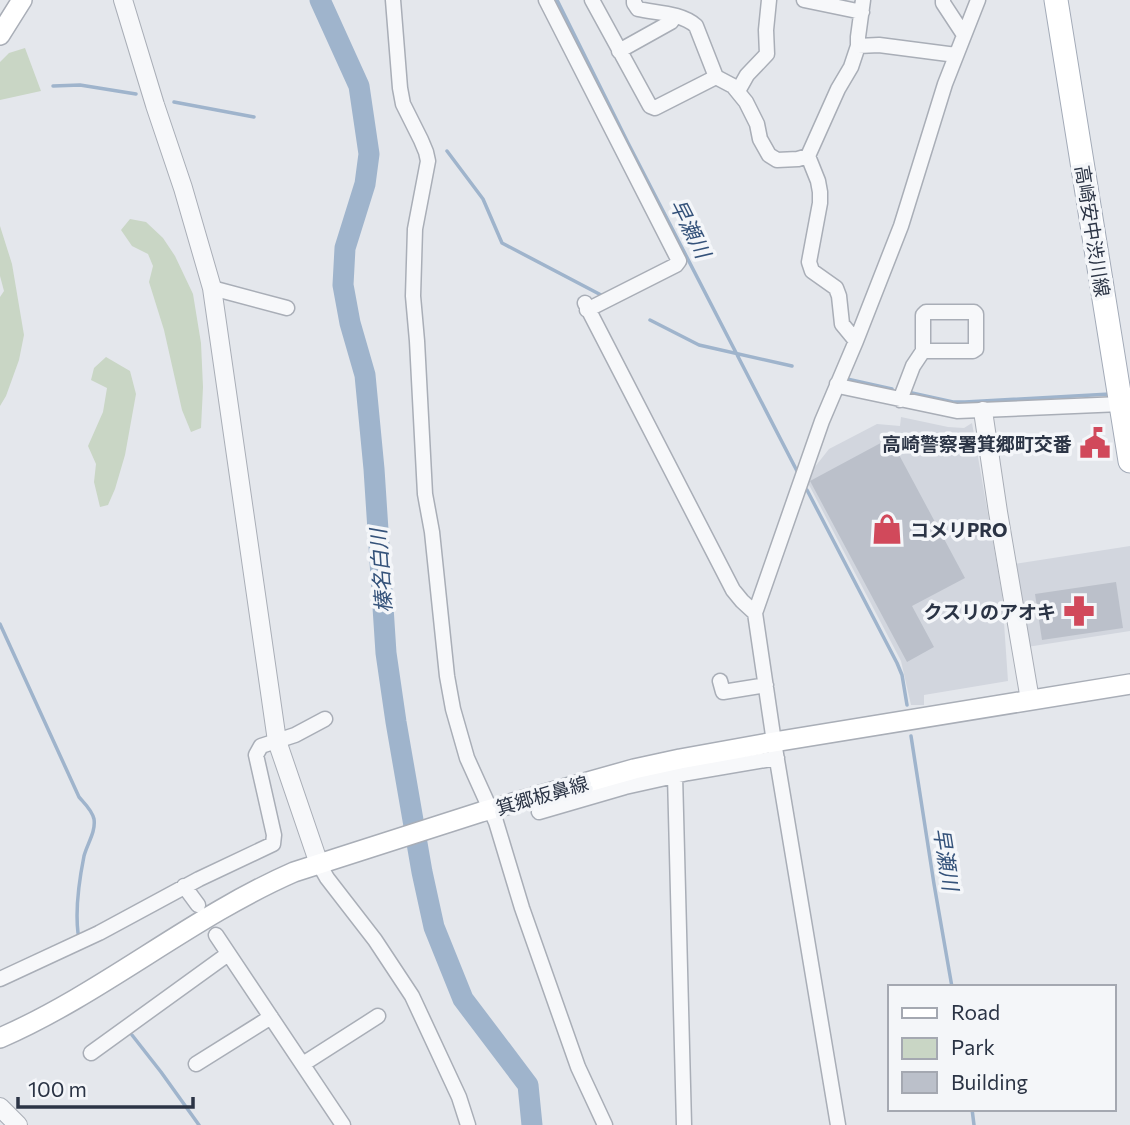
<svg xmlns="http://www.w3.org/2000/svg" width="1130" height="1125" font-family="Commissioner,'Noto Sans JP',sans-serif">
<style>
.built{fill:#d2d6de}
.green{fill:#c9d6c5}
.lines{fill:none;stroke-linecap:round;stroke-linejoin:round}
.stream{stroke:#9fb4cc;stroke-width:3.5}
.river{stroke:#9fb4cc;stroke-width:21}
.building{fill:#bbc0ca}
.minor-casing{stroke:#a9aeb7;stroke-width:17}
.tertiary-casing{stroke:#a9aeb7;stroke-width:20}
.secondary-casing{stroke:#a9aeb7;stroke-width:22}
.primary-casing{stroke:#a3abb8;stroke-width:25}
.minor{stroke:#f7f8fa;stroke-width:14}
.tertiary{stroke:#f7f8fa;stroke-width:18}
.secondary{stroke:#fff;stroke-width:19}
.primary{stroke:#fff;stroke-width:23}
.labels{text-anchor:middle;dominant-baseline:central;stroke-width:7;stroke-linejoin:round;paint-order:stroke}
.street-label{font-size:19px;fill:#2b3445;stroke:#f4f6f9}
.poi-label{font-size:19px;font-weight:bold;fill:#2b3445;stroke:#f4f6f9;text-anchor:end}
.water-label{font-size:21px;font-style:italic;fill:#34527a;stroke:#f4f6f9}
</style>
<rect width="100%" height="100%" fill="#e4e7ec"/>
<path class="built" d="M901 417 948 427 964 428 972 423 1002 594 1008 681 924 695V705H911L901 661 808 483 814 468 829 449 877 424 900 426Z
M1130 546V631L1027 647 1014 564Z"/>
<path class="green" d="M25 48 41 91 0 100V62L9 53Z
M130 219 146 222 163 238 175 256 193 294 201 343 203 387 201 428 191 432 182 410 164 330 149 282 153 266 148 254 132 246 121 230Z
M0 226 12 264 24 335 19 360 6 396 0 406V297L4 291 0 276Z
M106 357 130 371 136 394 125 455 115 489 108 505 100 507 94 482 96 464 88 446 103 412 107 388 91 380 94 368Z"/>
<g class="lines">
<path class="stream" d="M557 0 628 143 797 471
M53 86 80 85 136 94
M174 102 254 117
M447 151 483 199 502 243 603 296
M650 320 699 345 792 366
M847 379 892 389
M912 393 953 402H965L1110 394
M807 490 897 663 902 675 907 705
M0 624 79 797C85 804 92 810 94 819 96 832 87 844 84 856 79 881 75 908 78 933
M911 736 934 884 952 987
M132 1035 161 1072 199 1125
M972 1109 974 1125"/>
<path class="river" d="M320 0 359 86 369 154 365 184 345 248 343 285 350 323 365 375 374 469 386 653 396 722 422 872 434 927 463 999 528 1085 532 1125"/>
</g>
<path class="building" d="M890 438 965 578 912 606 934 647 907 662 810 481Z
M1116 582 1123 628 1042 640 1035 594Z"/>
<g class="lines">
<defs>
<path id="minor" d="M393 0 400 88 403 104 421 140 426 152 428 161 415 229 413 296 417 341 425 494 432 532 447 676 453 709 467 758 496 822 522 908 578 1067 605 1125
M546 0 679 261 676 265 587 310
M592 0 650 106 655 108 716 77
M634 0V3L638 9C656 13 682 13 696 26L716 77 733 86 746 102 757 124 760 139 769 155 777 160 798 159 808 156
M804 0 862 12
M943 0V3L964 35
M858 46 879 45 956 55
M619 51 671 22 675 16
M738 91 747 75 767 54 766 30 769 0
M212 288 287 308
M585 303 733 590 742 601 755 613
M856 341 842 324 839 296 836 288 812 271 809 262 820 203V192L818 181 808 156 838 89 851 67 858 46V37L863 0
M837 384 843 387 957 411 1121 404
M900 400 913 366 923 351V315L926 312H974L976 314V349L973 351H923
M720 681 723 692 766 685
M675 775 684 1125
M539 812 625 787 688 773 777 758
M319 864 327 878 375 940 412 996 459 1097 468 1125
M184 886 198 905
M216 935 343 1125
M0 979 99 933 199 879 273 844 274 835 256 755 261 746 295 735 325 719
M91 1053 228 954
M196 1064 271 1017
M303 1064 378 1016
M838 1125 774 742 755 613 822 421 856 341 901 226 945 84 978 0"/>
<path id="tertiary" d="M123 0 155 105 183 188 212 288 277 741 319 864
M983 411 998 512 1030 700
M0 1107 18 1125"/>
<path id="secondary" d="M0 35 22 0
M0 1038C103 993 191 917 294 872L481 812 634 769 680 759 774 742 1130 684"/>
<path id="primary" d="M1056 0 1130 461"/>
</defs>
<use href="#minor" class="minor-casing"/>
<use href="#tertiary" class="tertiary-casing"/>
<use href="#secondary" class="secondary-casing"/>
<use href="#primary" class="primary-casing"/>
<use href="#minor" class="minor"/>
<use href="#tertiary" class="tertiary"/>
<use href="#secondary" class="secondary"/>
<use href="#primary" class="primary"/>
</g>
<defs>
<symbol id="civic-bare" viewBox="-9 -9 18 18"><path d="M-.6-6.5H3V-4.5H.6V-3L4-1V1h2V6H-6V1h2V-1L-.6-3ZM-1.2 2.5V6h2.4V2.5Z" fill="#d1495b" stroke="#f4f6f9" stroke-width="2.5" paint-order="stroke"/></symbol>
<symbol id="shop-bare" viewBox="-9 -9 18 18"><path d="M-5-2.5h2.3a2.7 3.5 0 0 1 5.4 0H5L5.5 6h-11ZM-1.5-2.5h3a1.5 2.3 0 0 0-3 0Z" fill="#d1495b" stroke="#f4f6f9" stroke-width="2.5" paint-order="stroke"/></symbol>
<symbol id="pharmacy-bare" viewBox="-9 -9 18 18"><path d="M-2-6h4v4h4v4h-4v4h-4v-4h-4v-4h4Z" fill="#d1495b" stroke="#f4f6f9" stroke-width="2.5" paint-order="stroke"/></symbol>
</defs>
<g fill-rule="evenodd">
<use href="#civic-bare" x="1073" y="421" width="44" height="44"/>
<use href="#shop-bare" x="865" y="507" width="44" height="44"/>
<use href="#pharmacy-bare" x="1057" y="589" width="44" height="44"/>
</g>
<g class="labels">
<g class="street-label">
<text transform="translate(1093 231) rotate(81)">高崎安中渋川線</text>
<text transform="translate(542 795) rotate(-16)">箕郷板鼻線</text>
</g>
<g class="poi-label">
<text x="1072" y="443">高崎警察署箕郷町交番</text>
<text x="910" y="529" text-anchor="start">コメリPRO</text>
<text x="1056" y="611">クスリのアオキ</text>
</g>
<g class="water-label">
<text transform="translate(691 228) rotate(63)">早瀬川</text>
<text transform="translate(380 571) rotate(-94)">榛名白川</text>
<text transform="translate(947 859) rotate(81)">早瀬川</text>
</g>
</g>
<rect x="888" y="985" width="228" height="126" fill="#f4f6f9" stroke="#a4a8b1" stroke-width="2"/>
<rect x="902" y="1008" width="35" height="10" fill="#ffffff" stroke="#a4a8b1" stroke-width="2"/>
<text x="951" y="1020" font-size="21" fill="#2b3445">Road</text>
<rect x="902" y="1038" width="35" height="21" fill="#c9d6c5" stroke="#a4a8b1" stroke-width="2"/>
<text x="951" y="1055" font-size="21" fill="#2b3445">Park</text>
<rect x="902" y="1072" width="35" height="21" fill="#bbc0ca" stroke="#a4a8b1" stroke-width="2"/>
<text x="951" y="1090" font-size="21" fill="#2b3445">Building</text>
<path d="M18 1097v10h175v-10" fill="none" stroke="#2b3445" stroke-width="3.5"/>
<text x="28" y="1097" font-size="21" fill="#2b3445" stroke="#f4f6f9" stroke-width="5" paint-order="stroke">100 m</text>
</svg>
